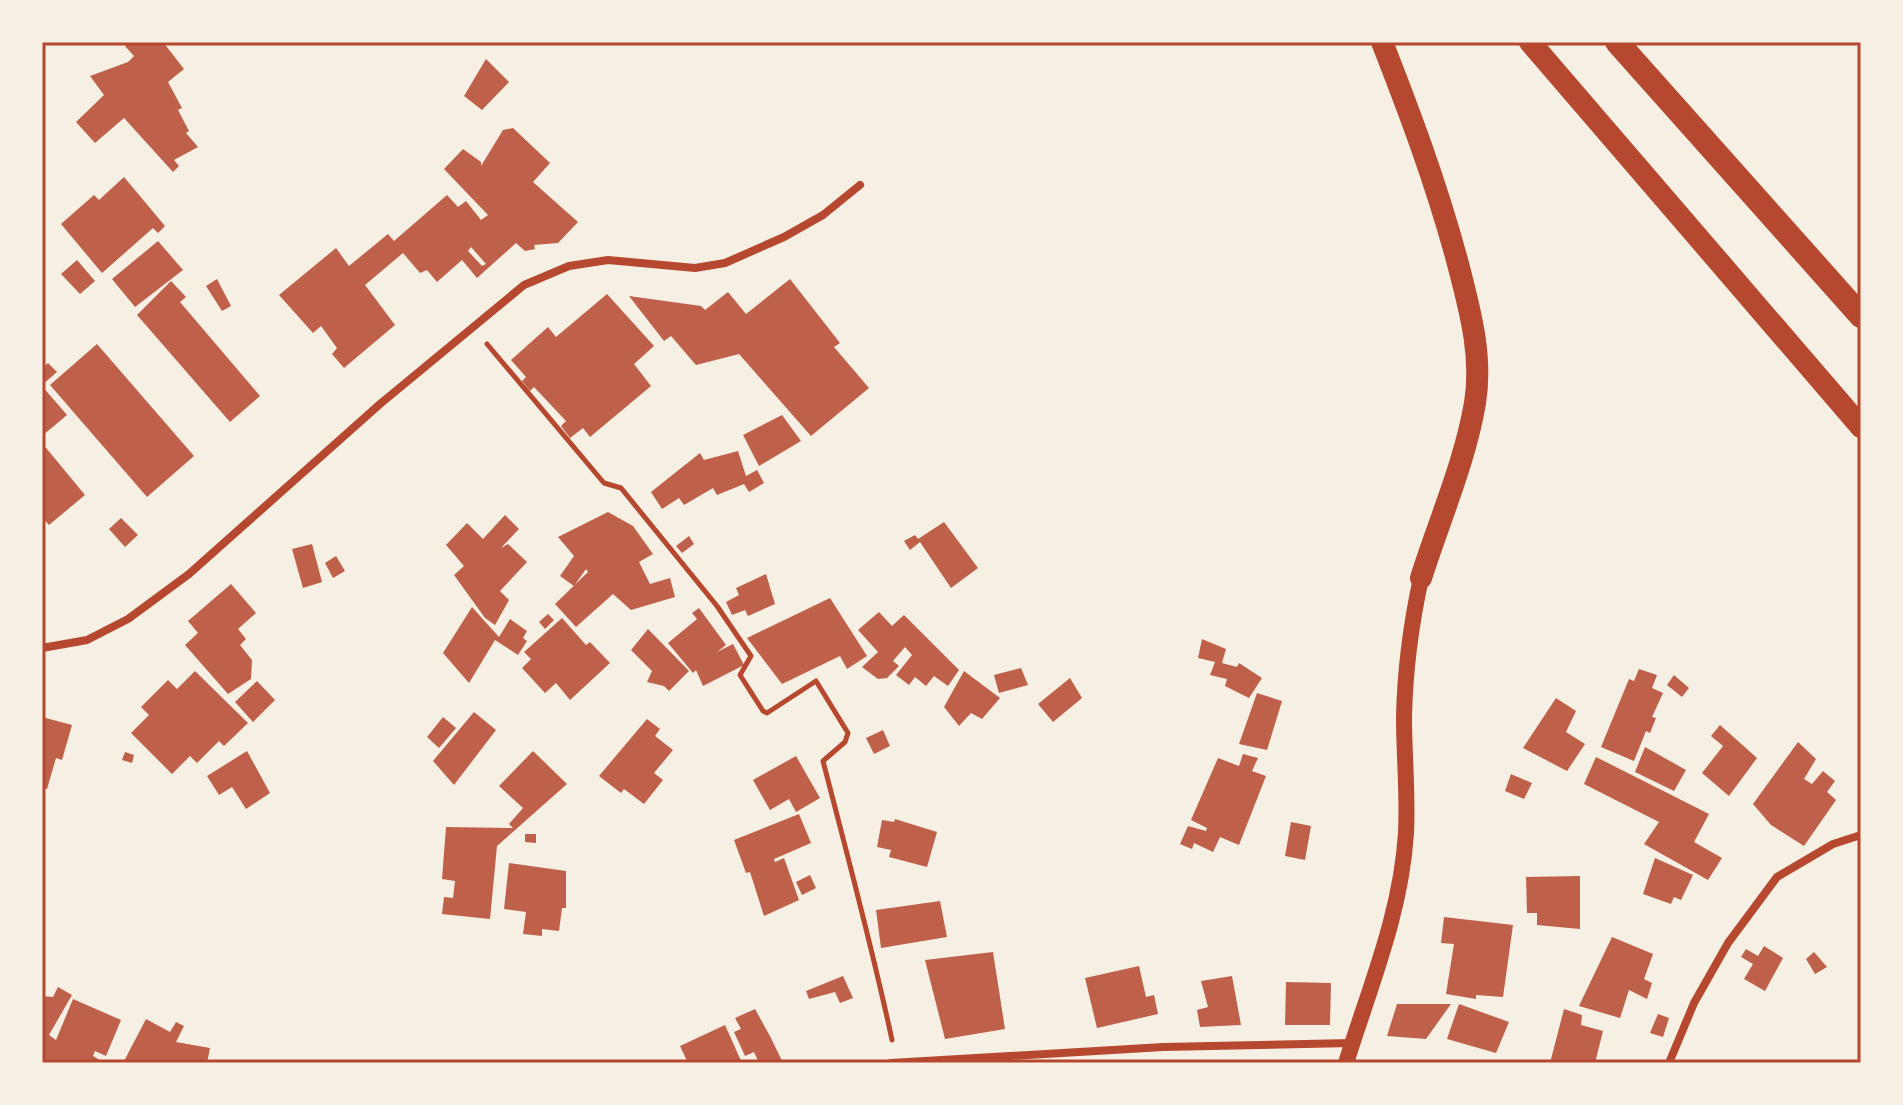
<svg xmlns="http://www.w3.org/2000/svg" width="1903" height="1105" font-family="Overpass,sans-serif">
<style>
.building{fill:#bf614a;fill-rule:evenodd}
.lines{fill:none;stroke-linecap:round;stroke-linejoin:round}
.path{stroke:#b5482f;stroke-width:5}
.minor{stroke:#b5482f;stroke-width:8}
.secondary{stroke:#b5482f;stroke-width:16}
.trunk{stroke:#b5482f;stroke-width:22}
.motorway{stroke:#b5482f;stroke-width:24}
.neatline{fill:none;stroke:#b5482f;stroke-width:3}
</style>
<rect width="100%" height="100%" fill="#f6efe4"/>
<path class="building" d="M129 42H163L184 69 168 82 182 108 178 110 189 131 186 133 198 147 174 160 179 166 173 172 124 118 95 143 76 122 104 95 90 76 128 62 134 56 125 46Z
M486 59 509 82 482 110 464 96Z
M513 128 550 163 533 182 578 222 558 243 534 245 535 249 525 251 516 243 477 278 462 260 437 282 427 270 420 273 403 253 365 285 395 325 344 368 332 354 337 348 321 326 313 333 279 295 336 248 349 266 388 234 394 241 447 195 458 207 466 201 481 220 488 215 444 169 463 149 481 162V166L503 130ZM471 247 486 264 482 266 468 251Z
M124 177 165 226 158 233 153 228 102 273 61 224 94 195 99 200Z
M158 241 183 270 135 307 112 279Z
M77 260 95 281 80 294 61 274Z
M217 279 231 306 222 311 206 286Z
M790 279 840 343 834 347 869 388 811 436 739 354 696 365 671 336 664 341 629 296 701 306 705 310 728 292 746 314Z
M171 281 186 297 180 302 260 396 230 422 137 315Z
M607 294 654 346 634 364 651 386 590 437 583 428 570 438 561 426 566 421 534 387 530 391 522 381 526 377 511 360 548 327 556 337Z
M97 344 194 456 147 497 50 385Z
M48 363 57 372 42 385V368Z
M42 386 67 415 42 436Z
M782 415 801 441 759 466 743 435Z
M42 443 85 495 49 525 42 517Z
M738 451 746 476 757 470 764 483 749 492 744 484 717 495 713 488 684 505 679 498 662 509 651 492 700 453 704 460Z
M608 512 633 526 653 554 639 562 650 584 670 578 675 597 631 610 613 594 576 627 555 604 588 572 586 569 574 586 560 576 574 556 558 537Z
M505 515 519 529 501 548 508 544 527 562 500 591 509 600 495 625 485 618 454 575 464 566 446 545 467 523 483 539Z
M121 518 138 535 125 547 109 529Z
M944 522 978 568 951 588 920 542 910 550 904 541 915 535 918 539Z
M689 536 694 544 682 553 676 546Z
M312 544 322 582 303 588 292 549Z
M336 556 345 571 333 578 325 563Z
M766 574 775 604 748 616 745 610 732 615 726 602 739 595 736 588Z
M231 584 256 613 238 629 246 639 240 645 252 660 251 679 228 694 185 645 198 633 188 621Z
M830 598 867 656 847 669 840 656 782 684 747 638Z
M472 607 499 637 510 619 527 631 523 638 527 641 518 655 495 640 469 683 443 653Z
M699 608 726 645 717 652 733 644 744 665 703 686 696 670 693 673 668 643 697 619 692 613Z
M879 612 892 626 904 615 959 670 948 686 934 676 926 686 915 677 909 685 896 675 912 655 905 647 893 661 899 666 887 678 878 679 862 667 878 652 858 630Z
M548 614 554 620 545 629 539 622Z
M562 618 586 645 590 642 610 663 570 700 556 683 545 693 522 668 531 659 524 652Z
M648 629 689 671 669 691 664 686 647 682 652 671 631 650Z
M1202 639 1226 649 1222 663 1237 667 1239 663 1262 678 1249 698 1225 686 1227 679 1210 675 1215 662 1198 658Z
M1021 668 1028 685 999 693 994 675Z
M1639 669 1657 675 1652 688 1663 693 1652 717 1656 718 1650 733 1646 731 1634 761 1601 747 1629 679 1634 681Z
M195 671 248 723 224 746 219 741 197 763 190 756 172 774 131 733 149 715 141 707 168 680 177 689Z
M964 671 1000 698 982 719 971 713 959 726 944 707Z
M1674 675 1689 688 1682 697 1667 685Z
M1070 678 1082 698 1053 722 1038 704Z
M257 681 275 700 253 722 235 702Z
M1257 693 1282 701 1267 750 1239 744Z
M1556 698 1576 711 1566 732 1585 744 1567 771 1523 748Z
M474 712 496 730 454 785 433 761Z
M42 717 72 725 62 760 56 758 47 789 42 788Z
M443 717 456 728 439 748 427 737Z
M647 719 660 729 655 736 673 750 654 773 663 780 644 804 624 789 621 793 599 776Z
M1720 725 1757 758 1729 796 1702 773 1723 746 1711 736Z
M883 730 890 746 874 754 866 738Z
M1798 742 1816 759 1804 779 1812 784 1823 771 1835 781 1827 792 1836 800 1804 846 1771 825 1753 804Z
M1645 747 1686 770 1674 791 1635 772Z
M247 751 270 793 246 809 232 787 219 795 207 776Z
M533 751 567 784 497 846 490 919 442 914 444 897 453 898 455 881 442 879 446 827 513 828 509 824 523 808 499 786Z
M125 752 134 755 132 763 122 760Z
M1243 754 1258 758 1252 771 1266 776 1239 845 1220 837 1213 852 1194 843 1192 849 1180 844 1188 826 1206 831 1207 828 1191 820 1218 758 1239 766Z
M796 756 820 798 796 812 789 799 770 810 753 780Z
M1596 757 1709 814 1694 842 1722 858 1708 880 1644 844 1659 822 1584 784Z
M1511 774 1532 783 1524 799 1505 791Z
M799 814 811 843 774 859 775 862 784 858 799 900 764 916 750 872 746 873 734 840Z
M895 819 937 832 927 867 889 857 891 850 877 847 882 820 894 822Z
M1291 822 1311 826 1305 860 1285 856Z
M525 834H536V843L525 842Z
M1655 858 1693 875 1681 900 1674 897 1671 904 1643 894Z
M509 863 566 871V908H562L559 931 542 929V936L523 934 526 912 504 909Z
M810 875 816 888 802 895 796 882Z
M1580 876V929L1537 925V913H1527L1526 877Z
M940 901 947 937 881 948 876 910Z
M1444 917 1513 925 1503 997 1476 995V999L1446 994 1454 944 1441 943Z
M1612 937 1653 954 1644 979 1652 983 1647 999 1629 990 1620 1018 1579 1006Z
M1764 946 1783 958 1765 991 1744 979 1753 964 1741 957 1746 949 1758 956Z
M993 952 1005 1029 945 1039 925 960Z
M1814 952 1827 967 1815 974 1806 959Z
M1139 966 1146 997 1154 995 1158 1014 1097 1028 1085 978Z
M843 976 853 998 840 1003 835 992 809 999 806 991Z
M1232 976 1241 1025 1200 1027 1197 1010 1208 1007 1201 981Z
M1286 982 1331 983 1330 1025H1285Z
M58 987 72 995 49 1035 56 1040 73 999 121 1020 106 1056 95 1051 93 1056 105 1063H42V996L53 997Z
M1397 1004H1451L1426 1039 1387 1036Z
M1459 1004 1509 1022 1496 1053 1447 1039Z
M755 1009 771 1038 783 1063H759L754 1052 745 1056 734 1032 741 1029 735 1018Z
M1564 1009 1582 1015 1581 1025 1603 1031 1595 1063H1550Z
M1658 1014 1669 1018 1663 1037 1650 1033Z
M146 1019 170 1032 176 1022 184 1026 176 1042 210 1048 207 1063H123Z
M725 1025 742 1063H688L680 1046Z"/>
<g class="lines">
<path class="path" d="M487 344 604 483 621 488 717 606 751 656 740 675 763 711 767 713 816 681 848 733 845 742 823 761C847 854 872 946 892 1040"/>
<path class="minor" d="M42 648 87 640 128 619 189 574 380 404 524 285 569 266 608 260 695 268 725 263 784 237 823 215 860 185
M891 1063 1163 1047 1352 1043
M1669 1063 1694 1003 1728 943 1777 877 1833 844 1861 835"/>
<path class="secondary" d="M1346 1063C1370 986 1401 914 1406 833 1408 795 1404 755 1404 717 1405 669 1411 624 1421 578"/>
<path class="trunk" d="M1382 42C1411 116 1436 183 1457 260 1469 307 1483 354 1475 403 1465 462 1439 521 1421 578
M1530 42 1861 427"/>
<path class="motorway" d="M1617 42 1861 316"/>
</g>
<rect width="1903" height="1105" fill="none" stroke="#f6efe4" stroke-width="88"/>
<rect x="44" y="44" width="1815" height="1017" class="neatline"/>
</svg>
